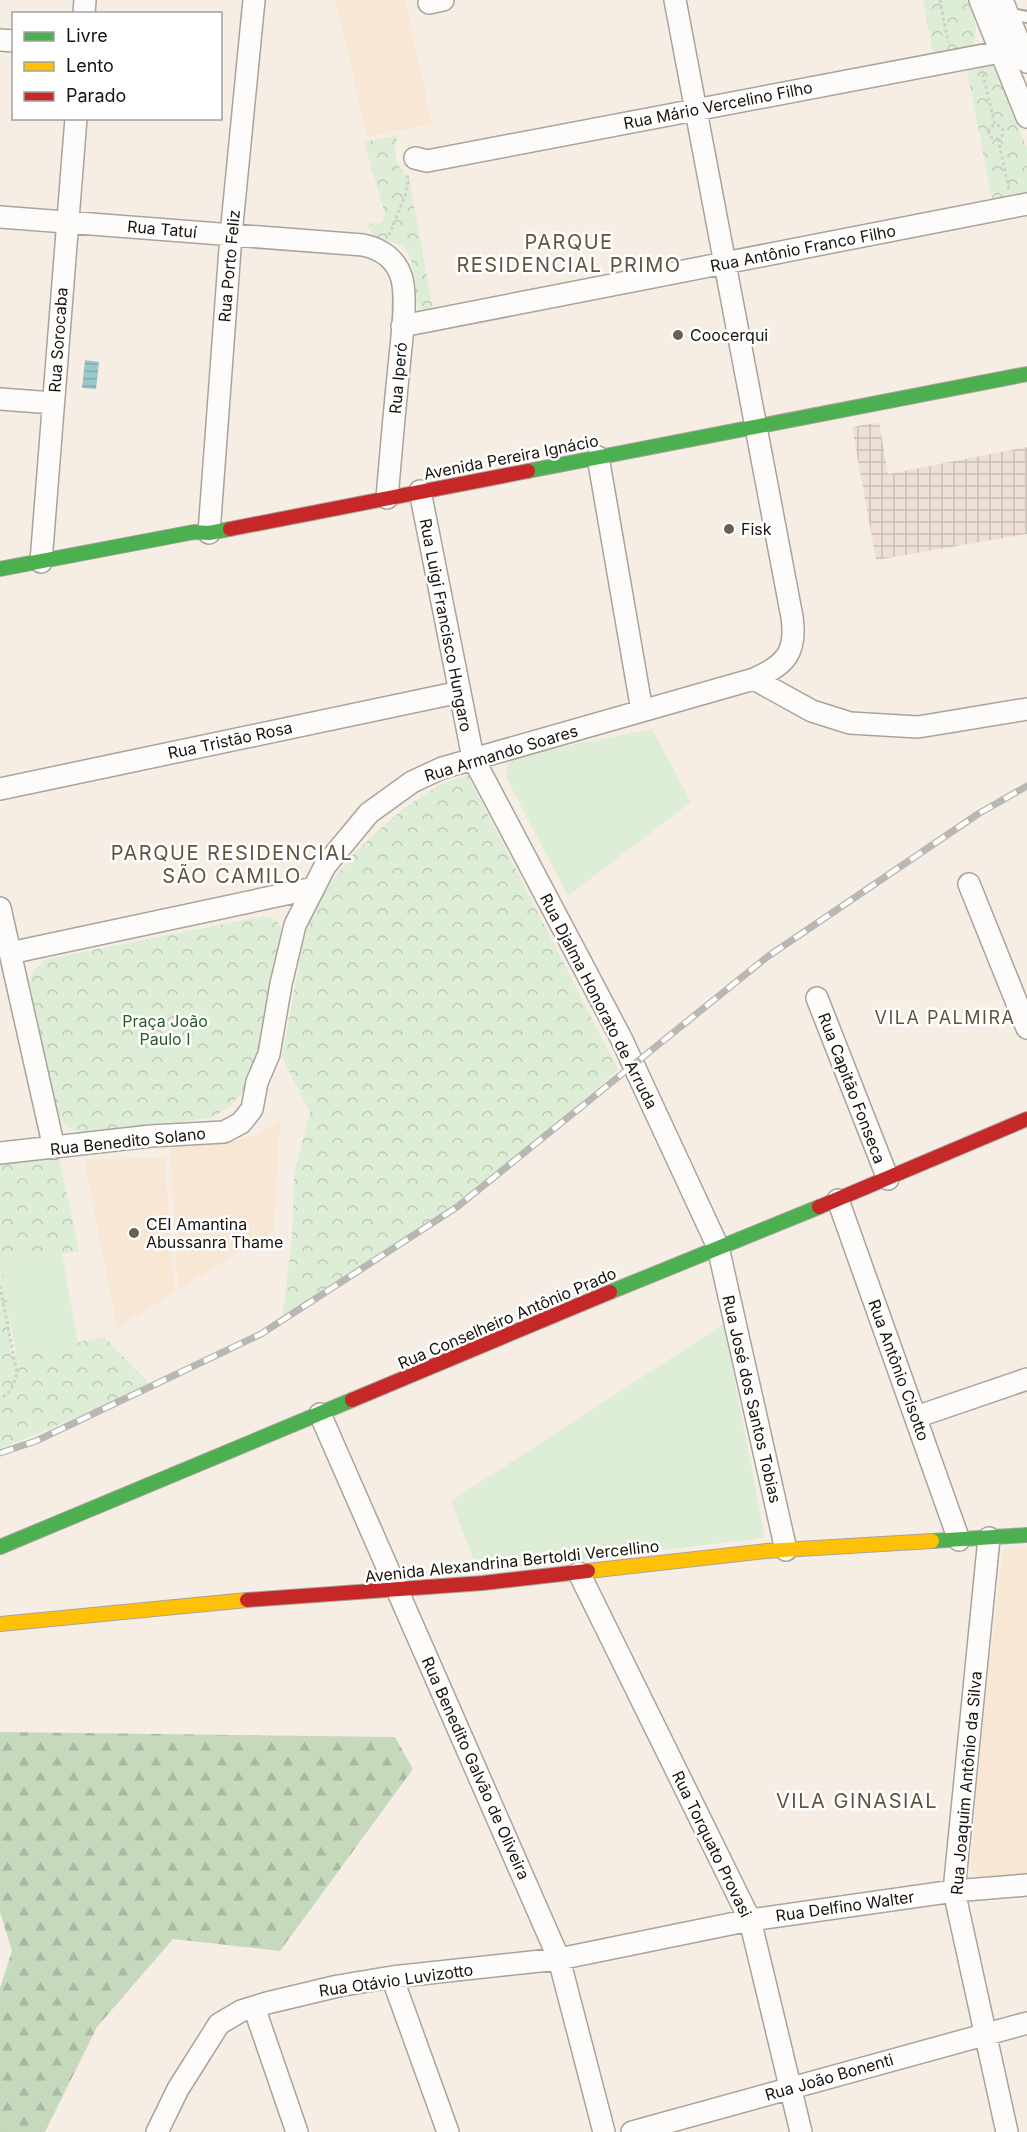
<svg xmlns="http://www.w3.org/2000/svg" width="1027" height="2132" font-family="Inter,sans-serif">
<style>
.built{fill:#f7e7d4}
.industrial{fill:url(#industrial-grid)}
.green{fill:#deedd5}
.forest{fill:url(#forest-firs)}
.park{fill:url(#park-crowns)}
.water{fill:url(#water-rules)}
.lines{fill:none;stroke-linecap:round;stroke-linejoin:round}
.lane-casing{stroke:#a9a39b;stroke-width:14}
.street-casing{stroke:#a9a39b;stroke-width:24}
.fast-casing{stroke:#a9a39b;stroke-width:16}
.slow-casing{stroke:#a9a39b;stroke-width:16}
.jam-casing{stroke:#a9a39b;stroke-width:16}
.path{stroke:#d1cecb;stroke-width:3;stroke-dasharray:3 3;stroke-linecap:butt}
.lane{stroke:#fefcfb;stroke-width:10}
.street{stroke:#fefcfb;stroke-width:21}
.fast{stroke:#4caf50;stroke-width:14}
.slow{stroke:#ffc107;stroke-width:14}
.jam{stroke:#c62828;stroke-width:14}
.rail-casing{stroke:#b9b7b4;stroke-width:7}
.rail{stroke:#fff;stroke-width:4.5;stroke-dasharray:14;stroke-linecap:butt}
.poi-dot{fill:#676058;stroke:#fff;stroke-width:2}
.labels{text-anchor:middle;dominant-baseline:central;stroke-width:5;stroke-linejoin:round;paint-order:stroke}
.street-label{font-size:16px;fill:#1a140c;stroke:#fff}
.poi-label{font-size:16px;fill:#1a140c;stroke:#fff;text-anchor:start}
.park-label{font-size:16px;fill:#285c24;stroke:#fff}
.neighbourhood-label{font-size:18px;letter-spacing:1.5px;fill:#635442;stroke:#fff}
.quarter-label{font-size:20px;letter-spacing:1.5px;fill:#635442;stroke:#fff}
</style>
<defs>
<pattern id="industrial-grid" width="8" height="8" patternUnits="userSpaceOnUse" patternTransform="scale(1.5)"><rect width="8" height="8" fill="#eee0d4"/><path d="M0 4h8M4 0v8" fill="none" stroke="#ccbfb5"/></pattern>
<pattern id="forest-firs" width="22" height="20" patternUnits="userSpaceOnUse" patternTransform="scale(1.5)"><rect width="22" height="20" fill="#c7d9bd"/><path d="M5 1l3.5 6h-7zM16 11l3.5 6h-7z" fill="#aab9a1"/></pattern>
<pattern id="park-crowns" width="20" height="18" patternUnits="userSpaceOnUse" patternTransform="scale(1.5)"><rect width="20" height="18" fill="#deedd5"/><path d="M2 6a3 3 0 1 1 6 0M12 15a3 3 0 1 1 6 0" fill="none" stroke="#becab6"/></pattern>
<pattern id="water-rules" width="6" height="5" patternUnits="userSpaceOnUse" patternTransform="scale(1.5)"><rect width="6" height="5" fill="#98c8c8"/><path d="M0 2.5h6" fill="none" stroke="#82abab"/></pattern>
</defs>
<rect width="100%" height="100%" fill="#f6eee5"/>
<path class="built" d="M336 0H405L432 124 367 137Z
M280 1120 274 1230 178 1290 170 1147 233 1141 258 1135Z
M165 1158 174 1292 117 1328 84 1159Z
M1027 1548V1875L978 1878 970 1869 983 1724 1003 1549Z"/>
<path class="industrial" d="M879 422 888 474 1027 447V534L876 560 852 427Z"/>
<path class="green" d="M652 729 691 802 568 896 507 779C506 768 506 762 516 756Z
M62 1253 78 1344 16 1355 1 1262Z
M724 1324 765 1538 478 1572 451 1501Z"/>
<path class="forest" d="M0 1732 395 1737 413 1769 280 1951 173 1939 97 2027 45 2132H0V1988L12 1951 0 1912Z"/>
<path class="park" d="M923 0H967C974 18 981 30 971 47L934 58Z
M988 63 994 68 1027 148V196L993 204 966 66Z
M398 135C393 153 394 165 409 178L433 309 419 313 411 259 404 247 373 235 366 224 380 223 383 220 385 214 364 142Z
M468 775 618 1070 460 1205 282 1320 292 1239 294 1174 310 1112 282 1057 303 943 309 922 322 893 357 850 403 809 439 785Z
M265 916C277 918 284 926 282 938L253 1071 244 1091 229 1107 211 1118 87 1132C71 1132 61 1125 56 1109L28 983C32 972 37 966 47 959Z
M59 1158 79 1251 1 1262 9 1310 11 1356 104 1337 152 1386 0 1449V1164Z"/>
<path class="water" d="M85 360 99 362 96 389 82 388Z"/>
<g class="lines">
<defs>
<path id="lane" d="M1007 13 1027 17"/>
<path id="street" d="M980 0 1027 117
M1002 0 1027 62
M429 3 443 0
M84 14 85 0
M0 40 14 41
M415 158 427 161 1021 48
M0 217 363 245C382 249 397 260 402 279 407 300 402 336 400 357 395 404 391 451 387 498
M402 326 1027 204
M0 399 53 403
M598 457 642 711
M420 491 473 758 621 1038 718 1247 786 1550
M209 533 231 235 254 0
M41 562 76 118
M754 679 812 711 850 723 918 727 1027 709
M0 789 460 692
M969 884 1027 1028
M0 908 54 1148
M10 953 314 888
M817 998 888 1179
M0 1153 151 1136 224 1132 241 1123 252 1109 257 1082 269 1054 281 984 295 925 325 866 369 813 412 782 442 768 754 679C786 665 797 652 792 617L675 0
M838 1200 959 1540
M320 1414 559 1959 604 2132
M916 1417 1027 1379
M989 1538 954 1891 1007 2132
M579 1573 750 1920 801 2132
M392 1977 448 2132
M254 2007 297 2132
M157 2132 178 2089 219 2024 241 2011 267 2003 338 1986 392 1977 559 1959 750 1920 954 1891 1027 1885
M632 2132 1027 2023"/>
<path id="fast" d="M528 471 1027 374
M0 569 194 532 209 533 230 529
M610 1292 819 1207
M932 1541 1027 1535
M0 1547 352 1400"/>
<path id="slow" d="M588 1571 766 1551 932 1541
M0 1624 247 1600"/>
<path id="jam" d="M230 529 528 471
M819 1207 1027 1119
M352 1400 610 1292
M247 1600 483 1583 588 1571"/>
</defs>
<use href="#lane" class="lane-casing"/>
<use href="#street" class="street-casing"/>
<use href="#fast" class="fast-casing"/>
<use href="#slow" class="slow-casing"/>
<use href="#jam" class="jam-casing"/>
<path class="path" d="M940 0 948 42
M983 74 995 125
M989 132a7 7 0 1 1 14 0a7 7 0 1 1-14 0Z
M998 139 1009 190
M389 235 406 193 408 173
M0 1286 17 1373C14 1384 11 1394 0 1398"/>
<use href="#lane" class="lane"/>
<use href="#street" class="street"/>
<use href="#fast" class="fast"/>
<use href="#slow" class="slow"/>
<use href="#jam" class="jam"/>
<defs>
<path id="rail" d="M0 1453 36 1441 261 1334 457 1207 767 957 978 814 1027 786"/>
</defs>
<use href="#rail" class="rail-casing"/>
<use href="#rail" class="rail"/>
</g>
<g class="poi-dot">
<circle cx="678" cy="335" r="6"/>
<circle cx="729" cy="529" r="6"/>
<circle cx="134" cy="1233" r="6"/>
</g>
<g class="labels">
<g class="street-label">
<text transform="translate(718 105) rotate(-11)">Rua Mário Vercelino Filho</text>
<text transform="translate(162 229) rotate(5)">Rua Tatuí</text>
<text transform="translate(803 248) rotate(-11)">Rua Antônio Franco Filho</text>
<text transform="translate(229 266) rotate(-85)">Rua Porto Feliz</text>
<text transform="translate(58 340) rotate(-86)">Rua Sorocaba</text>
<text transform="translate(398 378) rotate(-85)">Rua Iperó</text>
<text transform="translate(511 457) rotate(-11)">Avenida Pereira Ignácio</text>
<text transform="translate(446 625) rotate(79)">Rua Luigi Francisco Hungaro</text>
<text transform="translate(230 740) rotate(-12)">Rua Tristão Rosa</text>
<text transform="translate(501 753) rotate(-17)">Rua Armando Soares</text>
<text transform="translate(599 1001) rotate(63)">Rua Djalma Honorato de Arruda</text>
<text transform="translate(852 1088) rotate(69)">Rua Capitão Fonseca</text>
<text transform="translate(128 1141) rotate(-6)">Rua Benedito Solano</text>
<text transform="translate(507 1318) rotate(-23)">Rua Conselheiro Antônio Prado</text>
<text transform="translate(899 1370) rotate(70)">Rua Antônio Cisotto</text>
<text transform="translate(752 1399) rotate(77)">Rua José dos Santos Tobias</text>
<text transform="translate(512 1561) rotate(-6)">Avenida Alexandrina Bertoldi Vercellino</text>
<text transform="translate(476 1768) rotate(66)">Rua Benedito Galvão de Oliveira</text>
<text transform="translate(966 1783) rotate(-85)">Rua Joaquim Antônio da Silva</text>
<text transform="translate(712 1844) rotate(64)">Rua Torquato Provasi</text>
<text transform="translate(845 1906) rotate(-8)">Rua Delfino Walter</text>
<text transform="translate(396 1980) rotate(-8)">Rua Otávio Luvizotto</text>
<text transform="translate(829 2077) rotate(-16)">Rua João Bonenti</text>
</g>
<g class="poi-label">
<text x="690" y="335">Coocerqui</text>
<text x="741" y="529">Fisk</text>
<text x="146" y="1224">CEI Amantina<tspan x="146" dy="18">Abussanra Thame</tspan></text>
</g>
<g class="park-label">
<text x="165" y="1021">Praça João<tspan x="165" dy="18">Paulo I</tspan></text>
</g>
<g class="neighbourhood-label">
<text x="945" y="1017">VILA PALMIRA</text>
</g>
<g class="quarter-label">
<text x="569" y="242">PARQUE<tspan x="569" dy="23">RESIDENCIAL PRIMO</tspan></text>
<text x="232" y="853">PARQUE RESIDENCIAL<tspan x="232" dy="23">SÃO CAMILO</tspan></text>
<text x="857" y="1801">VILA GINASIAL</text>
</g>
</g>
<rect x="12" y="12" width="210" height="108" fill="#ffffff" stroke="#a3a19e" stroke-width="1.5"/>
<rect x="24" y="32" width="30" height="9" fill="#4caf50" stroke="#a3a19e" stroke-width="1.5"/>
<text x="66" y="42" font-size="18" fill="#1a140c">Livre</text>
<rect x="24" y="62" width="30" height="9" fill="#ffc107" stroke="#a3a19e" stroke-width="1.5"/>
<text x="66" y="72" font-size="18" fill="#1a140c">Lento</text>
<rect x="24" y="92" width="30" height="9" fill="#c62828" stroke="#a3a19e" stroke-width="1.5"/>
<text x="66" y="102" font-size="18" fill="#1a140c">Parado</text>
</svg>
